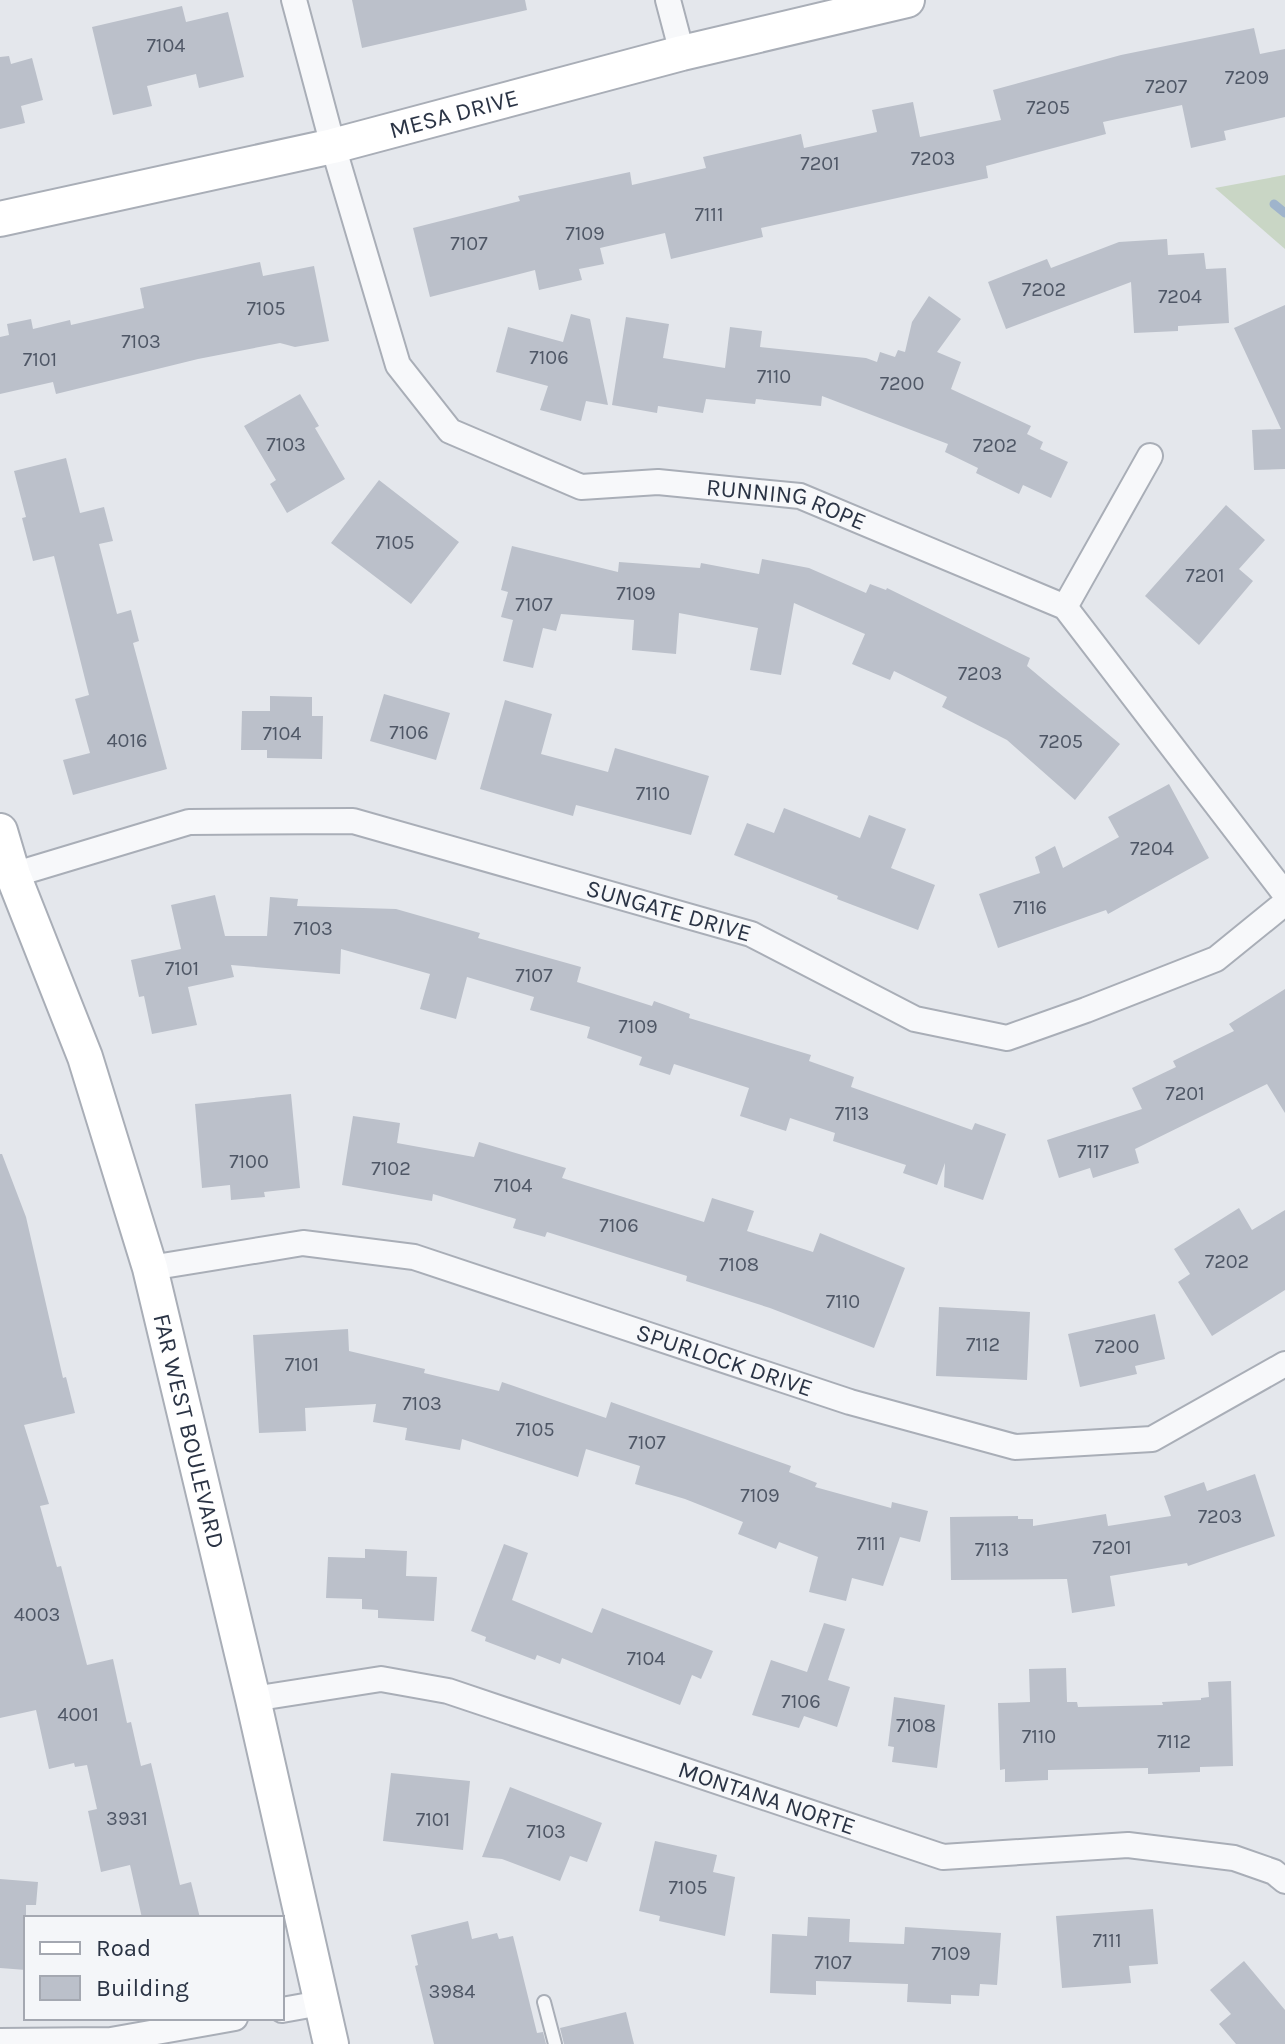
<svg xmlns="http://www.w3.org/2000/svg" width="1285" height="2044" font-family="Karla,sans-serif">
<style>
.green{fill:#c9d6c5}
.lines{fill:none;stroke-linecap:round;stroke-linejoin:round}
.stream{stroke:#9fb4cc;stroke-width:9}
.building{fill:#bbc0ca}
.lane-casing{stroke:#a9aeb7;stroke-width:16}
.street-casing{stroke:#a9aeb7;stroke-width:28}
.secondary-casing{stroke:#a9aeb7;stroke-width:38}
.lane{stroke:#f7f8fa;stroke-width:12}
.street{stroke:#f7f8fa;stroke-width:24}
.secondary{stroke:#fff;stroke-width:34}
.labels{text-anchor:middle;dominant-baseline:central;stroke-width:8;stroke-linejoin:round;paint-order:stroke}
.number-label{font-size:20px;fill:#4f5766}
.street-label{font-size:24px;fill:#2b3445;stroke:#f4f6f9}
</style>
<rect width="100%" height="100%" fill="#e4e7ec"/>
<path class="green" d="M1285 175V249L1215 188Z"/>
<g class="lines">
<path class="stream" d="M1274 204 1285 213"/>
</g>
<path class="building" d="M352 0H525L527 10 362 48Z
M182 6 186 22 228 12 244 77 199 88 196 74 147 86 152 106 113 115 92 27Z
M1254 28 1260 54 1285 49V117L1224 131 1226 140 1191 148 1182 105 1103 122 1106 134 986 166 988 178 761 228 763 237 671 259 665 233 600 248 604 264 579 269 582 280 539 290 535 270 430 297 413 228 520 201 518 196 630 172 632 185 706 168 703 157 801 134 804 148 877 132 872 110 913 102 920 137 1001 120 993 90 1121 55Z
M9 56 11 64 32 58 43 100 21 106 25 123 0 129V57Z
M1167 239 1168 255 1204 253 1206 269 1226 268 1229 323 1178 326V331L1134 333 1131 282 1006 329 988 282 1047 259 1051 268 1119 242Z
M260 262 263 276 314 266 329 341 295 347 280 343 198 359 56 394 53 382 0 394V337L9 335 7 324 31 319 33 329 70 320 71 325 144 308 140 288Z
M929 296 961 319 937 352 961 362 951 389 1031 426 1027 434 1043 442 1040 449 1068 462 1051 498 1023 485 1019 494 976 473 978 468 945 452 948 444 822 396 821 406 756 399 755 404 706 399 703 413 658 406 657 413 612 405 626 317 669 324 663 358 725 368 730 327 762 331 760 347 866 358 877 362 880 352 895 357 898 350 905 352 912 322Z
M1285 305V469L1254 470 1252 430 1281 429 1234 328Z
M571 314 590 319 608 405 586 401 581 421 540 410 548 386 496 372 508 327 563 342Z
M300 394 319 426 315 428 345 479 287 513 270 484 276 480 244 426Z
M66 458 80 513 104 507 113 541 99 544 117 614 131 610 139 641 133 643 167 769 73 795 63 760 90 753 75 699 89 695 54 556 33 561 22 518 26 517 14 471Z
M379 480 459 542 411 604 331 543Z
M1226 505 1265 540 1239 569 1253 581 1199 645 1145 596Z
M512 546 618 572 619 562 700 568 701 563 759 574 762 559 809 568 866 593 870 584 886 590 887 588 1030 658 1027 666 1120 744 1075 800 1007 740 942 707 947 697 894 671 890 680 852 664 865 634 794 603 781 675 750 670 758 628 679 613 676 654 632 650 634 620 561 614 556 631 543 628 533 668 503 661 513 620 501 617 508 592 501 590Z
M384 694 450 713 436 760 370 741Z
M270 696 312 697V716H323L322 759 267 758V750H241L242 711H270Z
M505 700 552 714 541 754 608 772 615 748 709 776 691 835 576 805 573 816 480 789Z
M1169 784 1209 858 1108 914 1106 910 998 948 979 894 1040 873 1035 857 1055 846 1063 868 1119 837 1108 817Z
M784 808 860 838 869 815 906 829 891 868 935 885 918 930 837 899 838 896 734 855 747 823 774 833Z
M215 895 225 936H267L270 897 298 899 297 906 396 909 480 933 478 938 581 967 577 982 652 1006 654 1001 690 1014 689 1018 811 1055 809 1061 854 1077 851 1087 972 1130 975 1123 1006 1134 983 1200 944 1187 945 1163 937 1185 903 1173 906 1165 833 1141 835 1133 790 1118 786 1131 740 1116 749 1088 674 1064 670 1075 639 1065 642 1057 587 1038 590 1027 530 1010 534 997 467 977 456 1019 420 1009 430 974 341 949 340 974 231 965 234 977 188 987 197 1025 152 1034 144 996 139 997 131 960 181 949 171 905Z
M1285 989V1113L1267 1084 1135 1149 1139 1163 1093 1178 1090 1168 1059 1178 1047 1140 1142 1109 1132 1088 1176 1067 1173 1061 1234 1031 1229 1024Z
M291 1094 300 1188 264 1192 265 1197 231 1200 230 1185 202 1188 195 1104Z
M353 1116 400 1123 397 1143 474 1157 479 1142 566 1168 562 1178 704 1222 712 1198 754 1211 747 1231 813 1252 820 1233 905 1268 874 1348 770 1308 686 1281 687 1276 547 1232 545 1237 513 1228 516 1219 433 1194 432 1201 342 1185Z
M0 1154H2L26 1217 63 1378 66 1377 75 1413 24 1425 49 1504 40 1506 57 1567 61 1566 87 1665 113 1659 127 1723 131 1722 141 1766 151 1763 180 1885 191 1882 200 1918H142L130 1865 101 1872 88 1811 97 1809 87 1765 75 1767 74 1763 49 1769 36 1710 0 1718Z
M1239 1208 1252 1230 1285 1210V1290L1212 1336 1178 1282 1190 1274 1174 1249Z
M939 1307 1030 1312 1027 1380 936 1376Z
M1155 1314 1165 1359 1135 1366 1137 1374 1080 1387 1068 1334Z
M348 1329 349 1351 425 1369 424 1373 499 1391 502 1382 606 1418 611 1402 791 1466 789 1472 817 1483 815 1487 891 1508 892 1502 928 1511 920 1542 900 1537 883 1586 852 1578 846 1601 809 1592 818 1557 779 1542 776 1549 738 1534 743 1522 685 1499 635 1484 640 1466 586 1449 578 1477 462 1439 460 1450 405 1440 407 1428 373 1422 376 1404 305 1408 306 1431 259 1433 253 1335Z
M1255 1474 1275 1536 1188 1566 1187 1563 1110 1576 1115 1606 1072 1613 1067 1579 951 1580 950 1517 1018 1516V1519H1033V1526L1106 1514 1108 1526 1171 1516 1164 1496 1204 1482 1207 1491Z
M504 1544 528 1553 512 1600 592 1633 602 1608 713 1651 701 1679 692 1675 680 1705 562 1658 560 1664 537 1655 535 1660 485 1641 486 1637 471 1631Z
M365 1549 407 1551 406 1576 437 1577 434 1621 378 1618V1610L362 1609V1599L326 1598 328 1557 365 1558Z
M824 1623 845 1629 828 1680 850 1687 837 1727 804 1716 799 1728 752 1715 771 1660 807 1672Z
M1066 1668 1067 1702H1077L1078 1707 1163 1705 1162 1702 1201 1700V1698L1209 1697 1208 1682 1231 1681 1233 1766 1200 1767V1772L1148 1774V1768L1048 1770V1780L1005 1782V1769L1000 1770 998 1703 1030 1702 1029 1669Z
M894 1697 945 1705 937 1768 892 1762 894 1747 888 1746Z
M391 1773 470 1781 463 1850 383 1841Z
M510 1787 602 1823 587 1862 570 1856 560 1881 502 1859 482 1857Z
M655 1841 717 1855 713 1872 735 1877 725 1936 659 1921 660 1916 639 1911Z
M0 1879 38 1882 36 1905H26V1970L0 1968Z
M1153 1909 1158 1964 1129 1966 1131 1983 1062 1988 1056 1916Z
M808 1917 850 1919 849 1942 904 1944 905 1927 1001 1933 997 1985 980 1984 979 1996 951 1995V2004L907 2002 908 1984 816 1981V1995L770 1993 772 1934 807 1936Z
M468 1921 472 1939 497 1933 499 1939 513 1936 537 2033 543 2032 546 2044H434L415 1966 418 1965 411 1935Z
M1244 1961 1285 2010V2044H1236L1219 2024 1231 2014 1210 1990Z
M626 2012 634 2044H564L560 2028Z"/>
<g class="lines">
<defs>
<path id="lane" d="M544 2002 555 2044"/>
<g id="street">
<path id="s1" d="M294 0 333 146 398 365 450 431 581 487 658 482 800 496 1065 607 1285 894"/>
<path d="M668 0 682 53"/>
<path d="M1065 607 1150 456"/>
<path id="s2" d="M13 875 189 822 353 821 751 934 915 1019 1007 1038 1086 1010 1216 959 1285 903"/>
<path id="s3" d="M150 1268 303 1243 414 1257 850 1402 1015 1447 1152 1439 1285 1364"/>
<path id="s4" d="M253 1699 381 1679 448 1691 943 1857 1128 1845 1234 1858 1274 1872 1285 1881"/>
<path d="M282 2010 321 2003"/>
<path d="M0 2041 111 2040 235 2018"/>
</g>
<g id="secondary">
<path id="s5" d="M0 219 333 146 682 53 907 0"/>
<path id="s6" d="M0 831 13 875 85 1057 150 1268 253 1699 331 2044"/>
</g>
</defs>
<use href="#lane" class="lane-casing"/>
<use href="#street" class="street-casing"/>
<use href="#secondary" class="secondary-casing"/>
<use href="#lane" class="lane"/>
<use href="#street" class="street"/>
<use href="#secondary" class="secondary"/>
</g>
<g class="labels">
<g class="number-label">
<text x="166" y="45">7104</text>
<text x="1247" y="77">7209</text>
<text x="1166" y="86">7207</text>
<text x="1048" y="107">7205</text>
<text x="933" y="158">7203</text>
<text x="820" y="163">7201</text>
<text x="709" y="214">7111</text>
<text x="585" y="233">7109</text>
<text x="469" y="243">7107</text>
<text x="1044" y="289">7202</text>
<text x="1180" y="296">7204</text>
<text x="266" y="308">7105</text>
<text x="141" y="341">7103</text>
<text x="549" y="357">7106</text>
<text x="40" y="359">7101</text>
<text x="774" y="376">7110</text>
<text x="902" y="383">7200</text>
<text x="286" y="444">7103</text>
<text x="995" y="445">7202</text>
<text x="395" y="542">7105</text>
<text x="1205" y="575">7201</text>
<text x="636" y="593">7109</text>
<text x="534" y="604">7107</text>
<text x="980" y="673">7203</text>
<text x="409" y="732">7106</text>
<text x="282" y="733">7104</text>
<text x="127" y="740">4016</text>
<text x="1061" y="741">7205</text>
<text x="653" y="793">7110</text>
<text x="1152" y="848">7204</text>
<text x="1030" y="907">7116</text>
<text x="313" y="928">7103</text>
<text x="182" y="968">7101</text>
<text x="534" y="975">7107</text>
<text x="638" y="1026">7109</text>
<text x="1185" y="1093">7201</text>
<text x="852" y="1113">7113</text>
<text x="1093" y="1151">7117</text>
<text x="249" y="1161">7100</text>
<text x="391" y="1168">7102</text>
<text x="513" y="1185">7104</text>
<text x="619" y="1225">7106</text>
<text x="1227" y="1261">7202</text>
<text x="739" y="1264">7108</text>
<text x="843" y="1301">7110</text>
<text x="983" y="1344">7112</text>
<text x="1117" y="1346">7200</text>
<text x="302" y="1364">7101</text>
<text x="422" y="1403">7103</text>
<text x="535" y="1429">7105</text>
<text x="647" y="1442">7107</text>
<text x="760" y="1495">7109</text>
<text x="1220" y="1516">7203</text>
<text x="871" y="1543">7111</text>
<text x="1112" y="1547">7201</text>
<text x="992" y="1549">7113</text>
<text x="37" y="1614">4003</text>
<text x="646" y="1658">7104</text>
<text x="801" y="1701">7106</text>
<text x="78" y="1714">4001</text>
<text x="916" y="1725">7108</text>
<text x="1039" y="1736">7110</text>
<text x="1174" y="1741">7112</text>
<text x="127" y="1818">3931</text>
<text x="433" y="1819">7101</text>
<text x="546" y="1831">7103</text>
<text x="688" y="1887">7105</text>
<text x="1107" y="1940">7111</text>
<text x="951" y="1953">7109</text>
<text x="833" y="1962">7107</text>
<text x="452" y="1991">3984</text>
</g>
<g class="street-label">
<text stroke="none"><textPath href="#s5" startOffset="466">MESA DRIVE</textPath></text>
<text stroke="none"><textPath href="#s1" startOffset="814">RUNNING ROPE</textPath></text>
<text stroke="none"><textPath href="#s2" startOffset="676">SUNGATE DRIVE</textPath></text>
<text stroke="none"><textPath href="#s3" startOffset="594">SPURLOCK DRIVE</textPath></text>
<text stroke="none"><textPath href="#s6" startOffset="630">FAR WEST BOULEVARD</textPath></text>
<text stroke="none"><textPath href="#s4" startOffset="534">MONTANA NORTE</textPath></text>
</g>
</g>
<rect x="24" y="1916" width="260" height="104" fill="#f4f6f9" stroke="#a4a8b1" stroke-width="2"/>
<rect x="40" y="1942" width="40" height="12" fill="#ffffff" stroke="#a4a8b1" stroke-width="2"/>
<text x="96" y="1956" font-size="24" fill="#2b3445">Road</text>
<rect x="40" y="1976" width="40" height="24" fill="#bbc0ca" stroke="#a4a8b1" stroke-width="2"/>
<text x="96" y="1996" font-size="24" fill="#2b3445">Building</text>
</svg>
